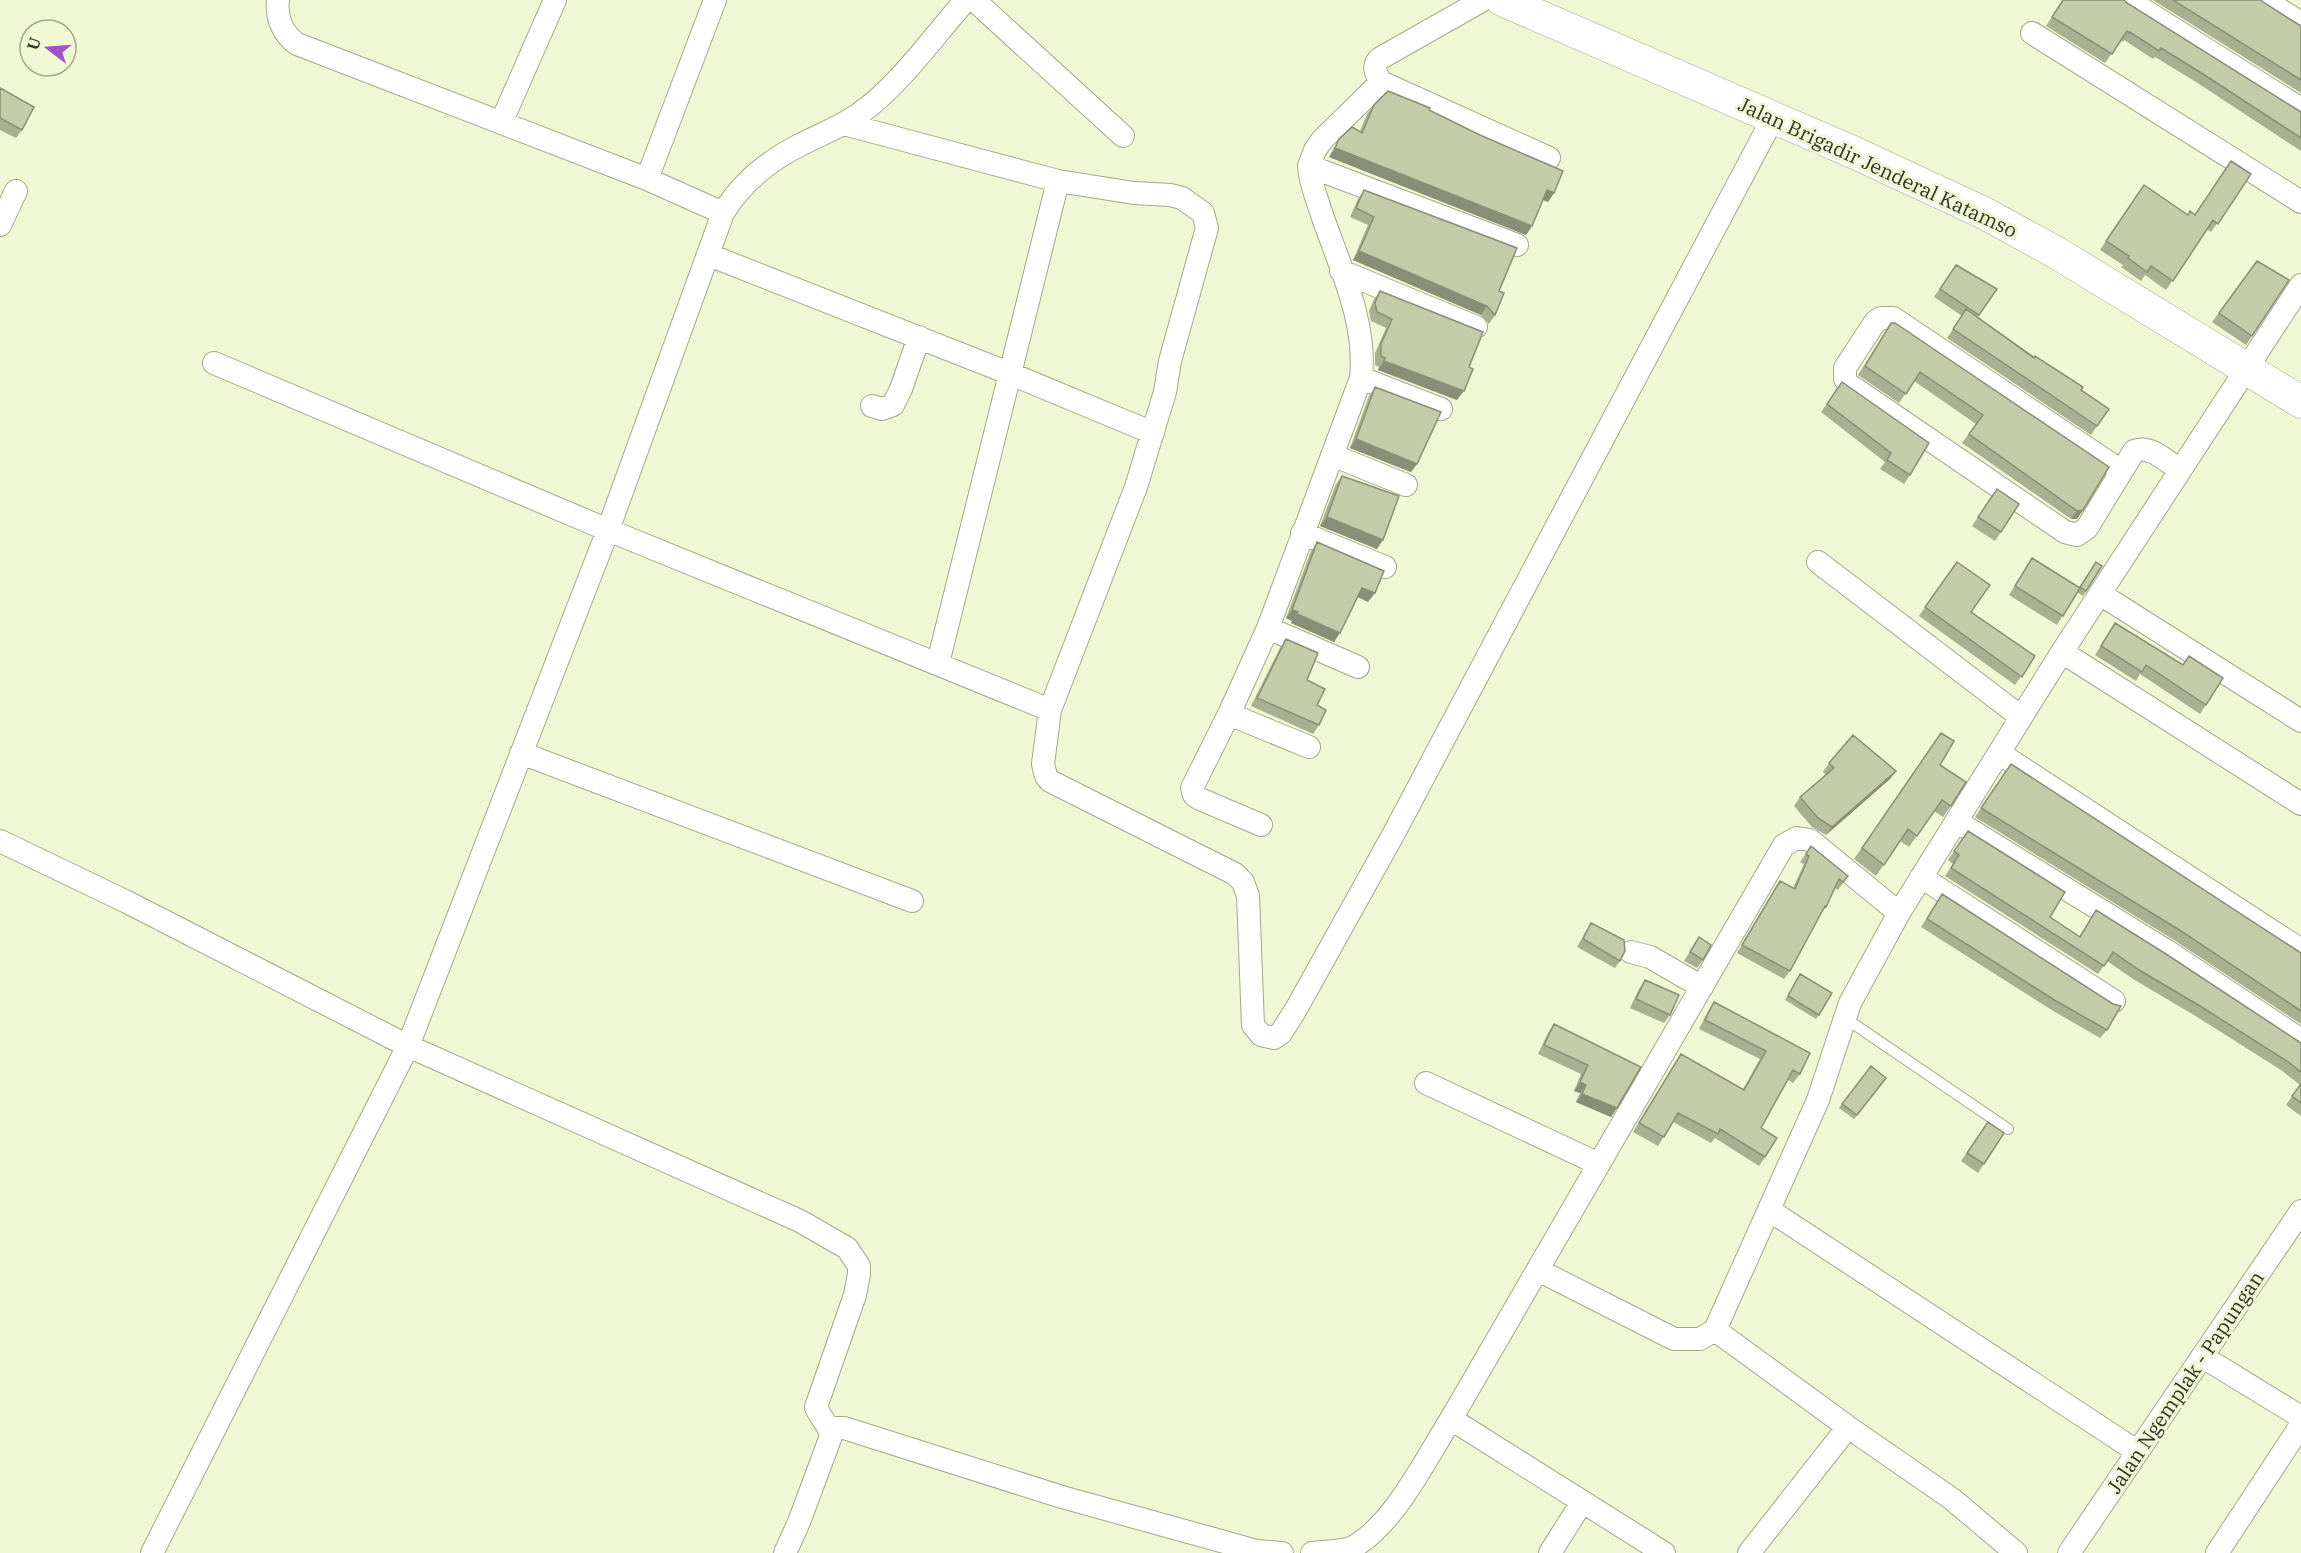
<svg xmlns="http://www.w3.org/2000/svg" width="2301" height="1553" font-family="'IBM Plex Serif',serif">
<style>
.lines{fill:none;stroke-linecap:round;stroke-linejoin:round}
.service-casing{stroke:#a2a988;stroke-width:12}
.minor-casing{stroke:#a2a988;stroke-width:24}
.secondary-casing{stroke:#a2a988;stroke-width:33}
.service{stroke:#fff;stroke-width:10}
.minor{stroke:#fff;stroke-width:22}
.secondary{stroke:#fff;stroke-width:32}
.wall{fill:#a9af91}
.shaded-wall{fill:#898e76}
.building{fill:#c4cba9;stroke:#898e76;stroke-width:1.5}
.labels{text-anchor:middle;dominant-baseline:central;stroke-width:6;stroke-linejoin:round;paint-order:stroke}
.street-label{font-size:20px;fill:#313427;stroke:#f0f7d4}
</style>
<rect width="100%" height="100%" fill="#f0f7d4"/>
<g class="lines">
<defs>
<path id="service" d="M1845 1018 2008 1129"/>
<path id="minor" d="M278 0C276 18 283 34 297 44L647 179 723 213
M974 0 1123 136
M1483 0 1379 59C1372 67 1376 74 1381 82L1549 158
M2128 0 2301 109
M2264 0 2301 23
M2032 33 2301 202
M1381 82 1322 140 1315 150 1309 166 1517 245
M501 123 555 0
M844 124 1058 181 1134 193 1170 195 1182 198 1203 213 1207 228 1170 361 1165 392 1136 487 1050 710 1043 764 1046 776 1050 781 1235 874 1243 882 1248 896 1253 1025 1261 1035 1274 1038 1281 1033 1295 1011 1393 835 1773 118
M647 179 715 0
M0 225 16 191
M709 255 1011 374 1153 433
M1341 271 1476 327
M214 363 608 530 1050 710
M1361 378 1441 409
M872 406 882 409 893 405 901 389 919 337
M1332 455 1406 485
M2121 471 1893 318H1881L1875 322 1845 368V379L1848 384 2065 532 2077 535 2087 528 2134 451C2150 444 2167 462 2180 470
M1302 533 1385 567
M1818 562 2021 717
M2100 594 2301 721
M1268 628 1358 667
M2062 652 2301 804
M938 663 1058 181
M1229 714 1309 747
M521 753 912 901
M1999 753 2301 950
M1956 821 2167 951 2301 1040
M1261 825 1200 799 1194 795 1192 788 1229 714 1268 628 1361 378C1367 322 1340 267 1322 215 1317 199 1310 183 1309 166
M0 841 127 902 408 1046 800 1221 847 1248 859 1266V1274L855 1295 816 1407C820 1418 829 1424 831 1436L799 1522 785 1553
M1921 877 2114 1001
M1631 952 1650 957 1702 987
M1426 1083 1599 1164
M1769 1210 2138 1452
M1538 1270 1674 1339H1700L1715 1330 1818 1100 1850 1003 1899 913 2062 652 2301 285
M1715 1330 1848 1427 1749 1553
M2203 1357 2301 1417
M1451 1419 1664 1553
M1848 1427 1952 1499 2016 1553
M830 1428H844L1062 1497 1257 1551 1282 1553
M152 1553 408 1046 608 530 723 213C742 182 769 160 802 144 821 134 841 127 859 114 899 86 933 37 966 0
M1312 1553C1324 1551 1343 1552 1353 1547 1393 1526 1427 1457 1451 1419L1784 845 1797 838 1810 840 1899 913
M1550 1553 1582 1502
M2069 1553 2301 1211
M2217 1553 2301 1425"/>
<path id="secondary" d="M1502 0 1855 153 1984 213 2057 253 2301 402"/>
</defs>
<use href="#service" class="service-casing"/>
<use href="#minor" class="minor-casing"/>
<use href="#secondary" class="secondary-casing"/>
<use href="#service" class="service"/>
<use href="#minor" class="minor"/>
<use href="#secondary" class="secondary"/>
</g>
<path class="wall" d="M2063 0 2127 3 2301 112V151L2196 82 2155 57 2153 59 2124 40 2123 42 2121 40 2105 63 2046 26Z
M2153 0H2261L2263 2 2301 26V93Z
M0 88 22 130 16 138 0 130Z
M1374 105 1429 110 1554 193 1548 202 1543 200 1532 226 1526 235 1329 157 1339 139 1360 131 1367 114Z
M2251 174 2211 232 2207 229 2166 290 2145 275 2141 281 2121 267 2123 265 2100 250 2144 185 2188 215H2195Z
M1364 190 1499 291 1495 315 1489 324 1481 315 1353 260 1368 225 1350 217 1358 199Z
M2257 261 2252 336 2246 345 2212 322Z
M1956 265 1997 289 1978 317 2109 409 2091 435 1947 338 1962 316 1934 297Z
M1380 291 1469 367 1457 400 1378 370 1379 367 1375 365V353L1386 328 1371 321 1369 311 1374 299Z
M1891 323 2083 510 2077 519H2071L1962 443 1976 424 1914 381 1899 403 1858 375Z
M1842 382 1910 475 1904 484 1880 469 1885 462 1821 412Z
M1375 387 1417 464 1411 472 1350 448 1369 396Z
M1342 476 1377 549 1320 526 1336 484Z
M1997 489 2019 504 1995 541 1972 526Z
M1317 542 1368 602 1358 597 1334 642 1291 623 1292 621 1286 618 1311 551Z
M2032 558 2079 587 2102 566 2083 596 2077 592 2057 625 2009 595Z
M1957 562 1971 612 2035 656 2015 685 1919 616Z
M2115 623 2182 665 2223 678 2200 714 2140 674 2136 681 2095 655Z
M1286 639 1307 680 1317 705 1319 725 1313 734 1251 706 1280 648Z
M1941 733 1940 765 1951 806 1943 817 1934 811 1909 847 1900 841 1876 876 1854 859Z
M1829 763 1896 771 1890 779 1826 835 1812 827 1794 806 1800 797 1826 775 1823 772Z
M2011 764 2301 953V1024L2174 940 1975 817Z
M1968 831 2050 917 2079 937 2096 910 2301 1043V1116L2286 1105 2300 1085 2281 1070 2194 1015 2133 979 2107 961 2098 974 1945 876 1953 864 1948 860Z
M1811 846 1848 876 1838 890 1835 888 1826 907 1820 915 1790 971 1784 979 1737 953 1780 881 1793 888 1804 864 1800 862Z
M1942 894 2107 1030 2100 1038 2050 1009 1921 927Z
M1591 923 1620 961 1615 968 1577 947 1586 931Z
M1699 937 1703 960 1697 968 1684 961Z
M1797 978 1819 1015 1816 1019 1785 1000Z
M1645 980 1670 1015 1664 1023 1630 1008 1639 989Z
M1714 1002 1800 1074 1793 1083 1788 1080 1761 1128 1765 1157 1759 1166 1715 1138 1711 1143 1673 1122 1658 1146 1633 1132 1681 1054 1743 1089 1760 1059 1699 1029 1708 1011Z
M1554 1024 1641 1067 1611 1117 1576 1102 1580 1093 1574 1091 1581 1074 1538 1054 1548 1033Z
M1871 1066 1886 1078 1854 1119 1839 1108Z
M1988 1122 2004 1133 1978 1173 1961 1161Z"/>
<path class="shaded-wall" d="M1335 148 1532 226 1526 235 1329 157Z
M1547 190 1554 193 1548 202 1541 199Z
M1359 251 1487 306 1481 315 1353 260Z
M1384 361 1464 391 1457 400 1378 370Z
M1356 439 1417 464 1411 472 1350 448Z
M2083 510 2077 519H2071L2077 511Z
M1327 517 1383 540 1377 549 1320 526Z
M1362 588 1375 593 1368 602 1356 596Z
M1292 610 1298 612 1292 621 1286 618Z
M1297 614 1340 633 1334 642 1291 623Z
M1896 771 1890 779 1826 835 1832 827Z
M1580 1082 1586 1085 1580 1093 1574 1091Z
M1582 1094 1617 1108 1611 1117 1576 1102Z"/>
<path class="building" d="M2063 0H2124L2127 3 2301 112V138L2203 74 2161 48 2159 51 2130 32 2129 33 2127 31 2112 54 2052 17Z
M2173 0H2261L2263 2 2301 26V80Z
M0 88 34 107 22 130 0 118Z
M1388 91 1430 108 1429 110 1480 135 1563 171 1554 193 1547 190 1532 226 1335 148 1339 139 1352 127 1362 133 1374 105Z
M2231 161 2251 174 2218 224 2213 220 2173 281 2151 266 2147 272 2128 258 2129 256 2106 241 2144 185 2188 215 2190 211 2195 215Z
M1364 190 1517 248 1499 291 1504 293 1495 315 1487 306 1359 251 1374 217 1356 208Z
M2257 261 2289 280 2252 336 2219 313Z
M1956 265 1997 289 1979 315 1940 289Z
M1380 291 1483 332 1469 367 1473 369 1464 391 1384 361 1385 358 1381 356V344L1392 319 1377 312 1375 303Z
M1966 309 2034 358 2035 356 2083 387 2081 390 2109 409 2097 426 1953 329Z
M1891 323H1895L2109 467 2083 510 2077 511 1969 434 1983 415 1920 372 1906 394 1865 366Z
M1842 382 1929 443 1910 475 1887 460 1891 453 1827 404Z
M1375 387 1441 412 1417 464 1356 439Z
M1342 476 1399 496 1383 540 1327 517Z
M1997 489 2019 504 2001 532 1978 517Z
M1317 542 1384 571 1375 593 1362 588 1340 633 1297 614 1298 612 1292 610Z
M2032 558 2080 588 2063 616 2015 586Z
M1957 562 1990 585 1971 612 2035 656 2022 677 1925 607Z
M2096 562 2102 566 2086 591 2080 587Z
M2115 623 2183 665 2189 656 2223 678 2206 705 2146 665 2142 672 2101 646Z
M1286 639 1318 653 1307 680 1325 689 1317 705 1326 710 1319 725 1257 698Z
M1941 733 1954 741 1940 765 1966 782 1951 806 1942 800 1917 836 1908 829 1884 865 1862 848Z
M1853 735 1896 771 1832 827 1818 818 1800 797 1834 768 1829 763Z
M2011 764 2301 953V1011L2181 931 1981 808Z
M1968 831 2065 892 2050 917 2080 937 2096 910 2166 954 2301 1043V1072L2287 1061 2200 1006 2139 970 2113 952 2104 966 1951 868 1959 855 1954 851Z
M1811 846 1848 876 1843 882 1839 879 1826 907 1825 906 1790 971 1742 945 1780 881 1795 889 1809 856 1806 854Z
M1942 894 2113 1004 2121 1006 2107 1030 2056 1001 1927 919Z
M1591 923 1624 940 1625 951 1620 961 1583 939Z
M1699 937 1711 945 1703 960 1690 952Z
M1800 974 1832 993 1819 1015 1788 996Z
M1645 980 1679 995 1670 1015 1636 999Z
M1714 1002 1810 1053 1800 1074 1793 1070 1761 1128 1777 1138 1765 1157 1720 1129 1718 1134 1678 1113 1664 1137 1639 1123 1681 1054 1744 1090 1766 1051 1705 1020Z
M1554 1024 1641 1067 1617 1108 1582 1094 1586 1085 1580 1082 1588 1065 1544 1045Z
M1871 1066 1886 1078 1857 1115 1842 1104Z
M2301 1084V1103L2292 1096Z
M1988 1122 2004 1133 1984 1164 1967 1153Z"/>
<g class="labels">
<g class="street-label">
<text transform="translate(1878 167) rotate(25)">Jalan Brigadir Jenderal Katamso</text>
<text transform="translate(2185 1382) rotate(-56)">Jalan Ngemplak - Papungan</text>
</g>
</g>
<g transform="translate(48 48) rotate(287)"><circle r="28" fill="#f0f7d4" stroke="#a4a98f" stroke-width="1.5"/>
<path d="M0-4.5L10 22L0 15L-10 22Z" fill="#a153c5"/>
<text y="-9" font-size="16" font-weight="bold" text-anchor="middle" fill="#313427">U</text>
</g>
</svg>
